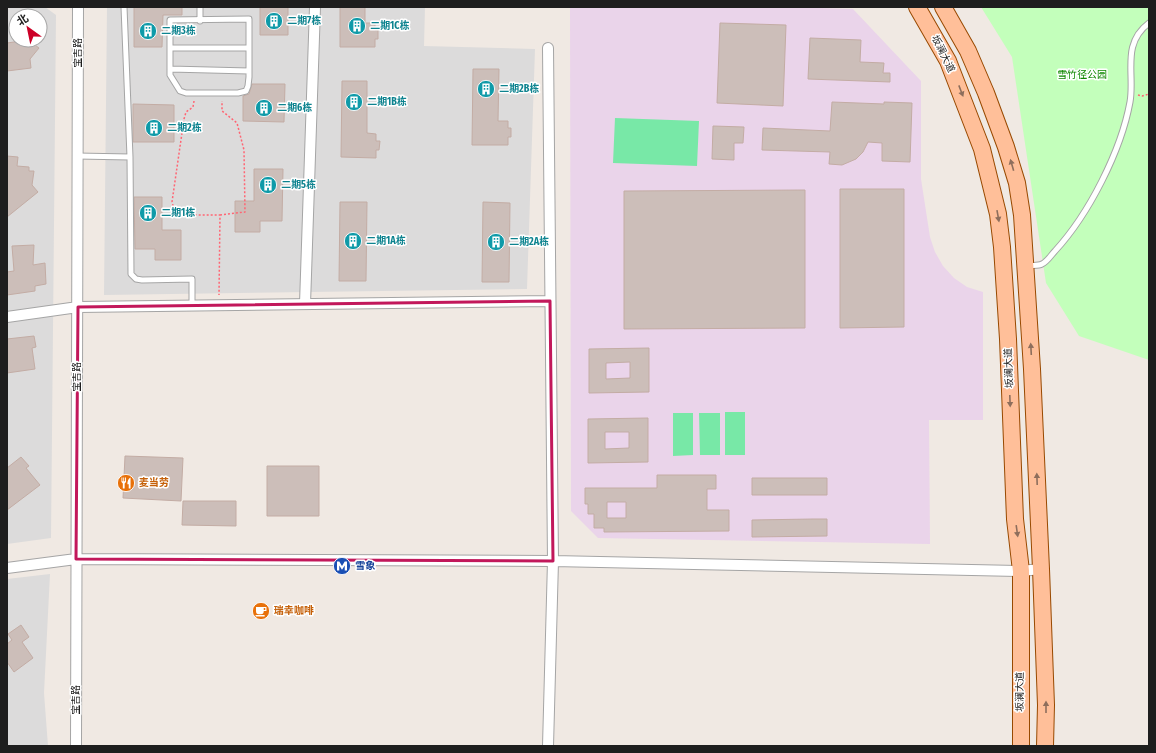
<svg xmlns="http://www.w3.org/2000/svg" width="1156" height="753" font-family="'Fira Sans Condensed','Noto Sans SC',sans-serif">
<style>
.residential{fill:#dcdbdb;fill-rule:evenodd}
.industrial{fill:#ead4ea}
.park{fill:#c3ffbb}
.pitch{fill:#78e8a7}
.building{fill:#ccbeb9;stroke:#c3aca4;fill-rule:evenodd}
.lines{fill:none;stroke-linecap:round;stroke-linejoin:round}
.lane-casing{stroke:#a5a5a5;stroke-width:7}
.street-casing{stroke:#a5a5a5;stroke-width:12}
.primary-casing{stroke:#984900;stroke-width:18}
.path{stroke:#ff6573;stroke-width:1.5;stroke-dasharray:2 2;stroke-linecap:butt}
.lane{stroke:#fff;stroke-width:5}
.street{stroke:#fff;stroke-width:10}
.primary{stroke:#ffbf99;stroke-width:16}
.oneway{fill:#8e6e5c}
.marked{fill:none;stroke:#c2185b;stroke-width:3;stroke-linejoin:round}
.labels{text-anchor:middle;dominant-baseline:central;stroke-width:3;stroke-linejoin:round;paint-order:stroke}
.culture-label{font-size:10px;font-weight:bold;fill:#0d838f;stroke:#fff;text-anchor:start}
.street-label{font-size:10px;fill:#1e1e1e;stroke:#fff}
.park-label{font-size:10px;fill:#0f8800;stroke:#fff}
.food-label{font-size:10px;font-weight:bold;fill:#c56008;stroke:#fff;text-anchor:start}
.transit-label{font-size:10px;font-weight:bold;fill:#164399;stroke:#fff;text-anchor:start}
</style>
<rect width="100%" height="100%" fill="#f0e9e3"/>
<path class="residential" d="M7 7H45L56 15 51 538 7 544ZM16 16H40V40H16Z
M107 7H425L424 46 535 49 527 289 104 295Z
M50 574 44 693 48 746H7V579Z"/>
<path class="industrial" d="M570 7H786L853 9 921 81V179L930 237 935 252 943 266 954 278 967 287 983 292V420H929L930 544 598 538 571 511Z"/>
<path class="park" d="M981 7H1149V360L1079 336 1046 283 1012 57Z"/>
<path class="pitch" d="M615 118 699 121 697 166 613 163Z
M725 412H745V455H725Z
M673 413H693V455L673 456Z
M699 413H720V455H700Z"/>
<path class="building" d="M134 7H182V15H163L162 47H134Z
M260 7H288V35H260Z
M340 7H365V23H375V30H378V39H375V47H340Z
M720 23 786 25 783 106 717 103Z
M810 38 861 40 860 62 884 63 883 73H890V82L808 79Z
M19 40H39L35 45 39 48 30 59 31 68 7 71V43L21 41Z
M473 69H499L498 121H508V128H511V137H508V145H472Z
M342 81H367V133L376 134V141H380L379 150H376V158L341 157Z
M252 84H285L284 122 243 121V96L249 94Z
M832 102 884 104V102L912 103 910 162 882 161V143L868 142 863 152 856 159 842 165 829 164 830 152 762 150 763 128 830 131Z
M133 104 174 105V142H133Z
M713 126 744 127 743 143H734V160L712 159Z
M7 156 18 157 17 166 29 167V171H34L32 185 38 192 7 217Z
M254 169H283L282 221H260V232H235V201H254Z
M840 189H904V327L840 328Z
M805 190V328L624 329V191Z
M134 197H162V230H181V260H155V249H135Z
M340 202H367L366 281H339Z
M483 202 510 203 509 282H482Z
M34 245 33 265 45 263 46 284 35 286V291L7 295V272L14 271 12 246Z
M34 336 36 347 32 348 35 369 7 373V339Z
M649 348V392L589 393V349ZM630 362V378L606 379V363Z
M648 418V462L588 463V419ZM605 432H629V448L605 449Z
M125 456 183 458 181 501 123 498Z
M21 457 29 466 26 468 40 485 7 510V468Z
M267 466H319V516H267Z
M657 475H716V489H707V510H729V531L604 532V528H594V514H588V504H585V488H657ZM607 502H626V518H607Z
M752 478H827V495H752Z
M183 501H236V526L182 525Z
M813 519H827V536L752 537V520Z
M21 625 29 637 22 642 33 658 14 672 7 662V644L12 640 8 634Z"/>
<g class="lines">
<defs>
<path id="lane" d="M124 7 130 157 131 274 136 279 142 280 192 279V306
M249 19V77L248 86 246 91 238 93H186L180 91 170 75V20Z
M200 21V7
M170 48H249
M170 69 249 71
M77 156 130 157
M1027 266C1032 265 1038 266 1042 264 1047 262 1052 254 1055 251 1089 214 1121 151 1130 102 1135 74 1121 44 1149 23"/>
<path id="street" d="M548 48 553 561 548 746
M305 304 315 7
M7 317 78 307 550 301
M7 568 76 559 553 561 1021 571 1041 569
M76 746 78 7"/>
<path id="primary" d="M917 7 948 61 982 149 998 214 1002 247 1008 339 1015 519 1021 571V746
M943 7 968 51 986 93 1006 147 1017 183 1022 215 1032 369 1041 569 1046 705 1045 746"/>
</defs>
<use href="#lane" class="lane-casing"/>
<use href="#street" class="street-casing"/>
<use href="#primary" class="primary-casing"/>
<path class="path" d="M1138 95 1142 96 1149 94
M194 101 193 107 186 112 184 119 172 202 174 209 181 215H220L219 295
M220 215 245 212 244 150 237 123 222 111V101"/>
<use href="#lane" class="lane"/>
<use href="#street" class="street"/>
<use href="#primary" class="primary"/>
</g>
<defs><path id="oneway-solid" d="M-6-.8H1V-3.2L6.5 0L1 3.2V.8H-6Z"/></defs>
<g class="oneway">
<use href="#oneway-solid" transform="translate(961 91) rotate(69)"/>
<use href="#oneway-solid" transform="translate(1012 165) rotate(-106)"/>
<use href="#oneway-solid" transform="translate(998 216) rotate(80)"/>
<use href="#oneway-solid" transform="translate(1031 349) rotate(-93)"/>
<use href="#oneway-solid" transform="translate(1010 401) rotate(88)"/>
<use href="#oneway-solid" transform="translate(1037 479) rotate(-92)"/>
<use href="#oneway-solid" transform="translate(1017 531) rotate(82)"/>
<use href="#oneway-solid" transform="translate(1046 707) rotate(-90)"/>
</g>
<path class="marked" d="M550 301 553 561 76 559 78 307Z"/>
<defs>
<symbol id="building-disc" viewBox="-11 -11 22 22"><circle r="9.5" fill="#0f9aa8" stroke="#fff"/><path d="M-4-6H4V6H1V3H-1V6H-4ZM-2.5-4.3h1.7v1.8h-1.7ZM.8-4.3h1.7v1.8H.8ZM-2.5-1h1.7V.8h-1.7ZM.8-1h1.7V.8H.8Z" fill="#fff"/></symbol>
<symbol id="restaurant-disc" viewBox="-11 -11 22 22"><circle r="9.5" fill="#e8710a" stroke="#fff"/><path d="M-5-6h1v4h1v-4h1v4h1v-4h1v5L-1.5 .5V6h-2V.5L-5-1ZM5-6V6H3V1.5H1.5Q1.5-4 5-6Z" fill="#fff"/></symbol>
<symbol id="metro-disc" viewBox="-11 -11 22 22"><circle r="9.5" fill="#1a4fb4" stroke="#fff"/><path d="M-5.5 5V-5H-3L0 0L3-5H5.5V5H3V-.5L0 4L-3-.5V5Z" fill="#fff"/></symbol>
<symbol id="cafe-disc" viewBox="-11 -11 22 22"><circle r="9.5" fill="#e8710a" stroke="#fff"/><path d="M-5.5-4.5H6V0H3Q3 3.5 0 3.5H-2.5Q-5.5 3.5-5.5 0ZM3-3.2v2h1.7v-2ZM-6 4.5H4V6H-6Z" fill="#fff"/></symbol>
</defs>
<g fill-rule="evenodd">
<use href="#building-disc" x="264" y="11" width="20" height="20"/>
<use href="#building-disc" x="347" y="16" width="20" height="20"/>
<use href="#building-disc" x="138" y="21" width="20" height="20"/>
<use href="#building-disc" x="476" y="79" width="20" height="20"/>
<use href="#building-disc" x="344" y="92" width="20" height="20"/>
<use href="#building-disc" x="254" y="98" width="20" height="20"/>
<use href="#building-disc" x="144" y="118" width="20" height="20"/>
<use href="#building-disc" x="258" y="175" width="20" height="20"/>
<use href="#building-disc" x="138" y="203" width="20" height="20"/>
<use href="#building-disc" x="343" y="231" width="20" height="20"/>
<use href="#building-disc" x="486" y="232" width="20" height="20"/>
<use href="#restaurant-disc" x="116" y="473" width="20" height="20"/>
<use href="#metro-disc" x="332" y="556" width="20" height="20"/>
<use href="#cafe-disc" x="251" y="601" width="20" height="20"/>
</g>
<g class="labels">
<g class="culture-label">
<text x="287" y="21">二期7栋</text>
<text x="370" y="26">二期1C栋</text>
<text x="161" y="31">二期3栋</text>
<text x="499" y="89">二期2B栋</text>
<text x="367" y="102">二期1B栋</text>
<text x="277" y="108">二期6栋</text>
<text x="167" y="128">二期2栋</text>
<text x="281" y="185">二期5栋</text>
<text x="161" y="213">二期1栋</text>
<text x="366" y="241">二期1A栋</text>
<text x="509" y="242">二期2A栋</text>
</g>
<g class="street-label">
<text transform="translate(78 53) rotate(-90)">宝吉路</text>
<text transform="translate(943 54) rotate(64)">坂澜大道</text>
<text transform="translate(1009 368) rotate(-92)">坂澜大道</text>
<text transform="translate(77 377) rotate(-90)">宝吉路</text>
<text transform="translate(1020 692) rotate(-90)">坂澜大道</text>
<text transform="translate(76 700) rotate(-90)">宝吉路</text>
</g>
<g class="park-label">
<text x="1082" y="75">雪竹径公园</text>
</g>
<g class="food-label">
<text x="139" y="483">麦当劳</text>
<text x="274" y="611">瑞幸咖啡</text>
</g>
<g class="transit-label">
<text x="355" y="566">雪象</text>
</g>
</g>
<rect width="1156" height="753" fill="none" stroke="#1e1e1e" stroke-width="16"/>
<g transform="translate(28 28) rotate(327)"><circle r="19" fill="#ffffff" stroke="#a5a5a5"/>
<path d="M0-3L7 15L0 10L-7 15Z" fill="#cc0027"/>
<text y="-6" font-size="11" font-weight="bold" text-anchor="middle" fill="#1e1e1e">北</text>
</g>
</svg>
